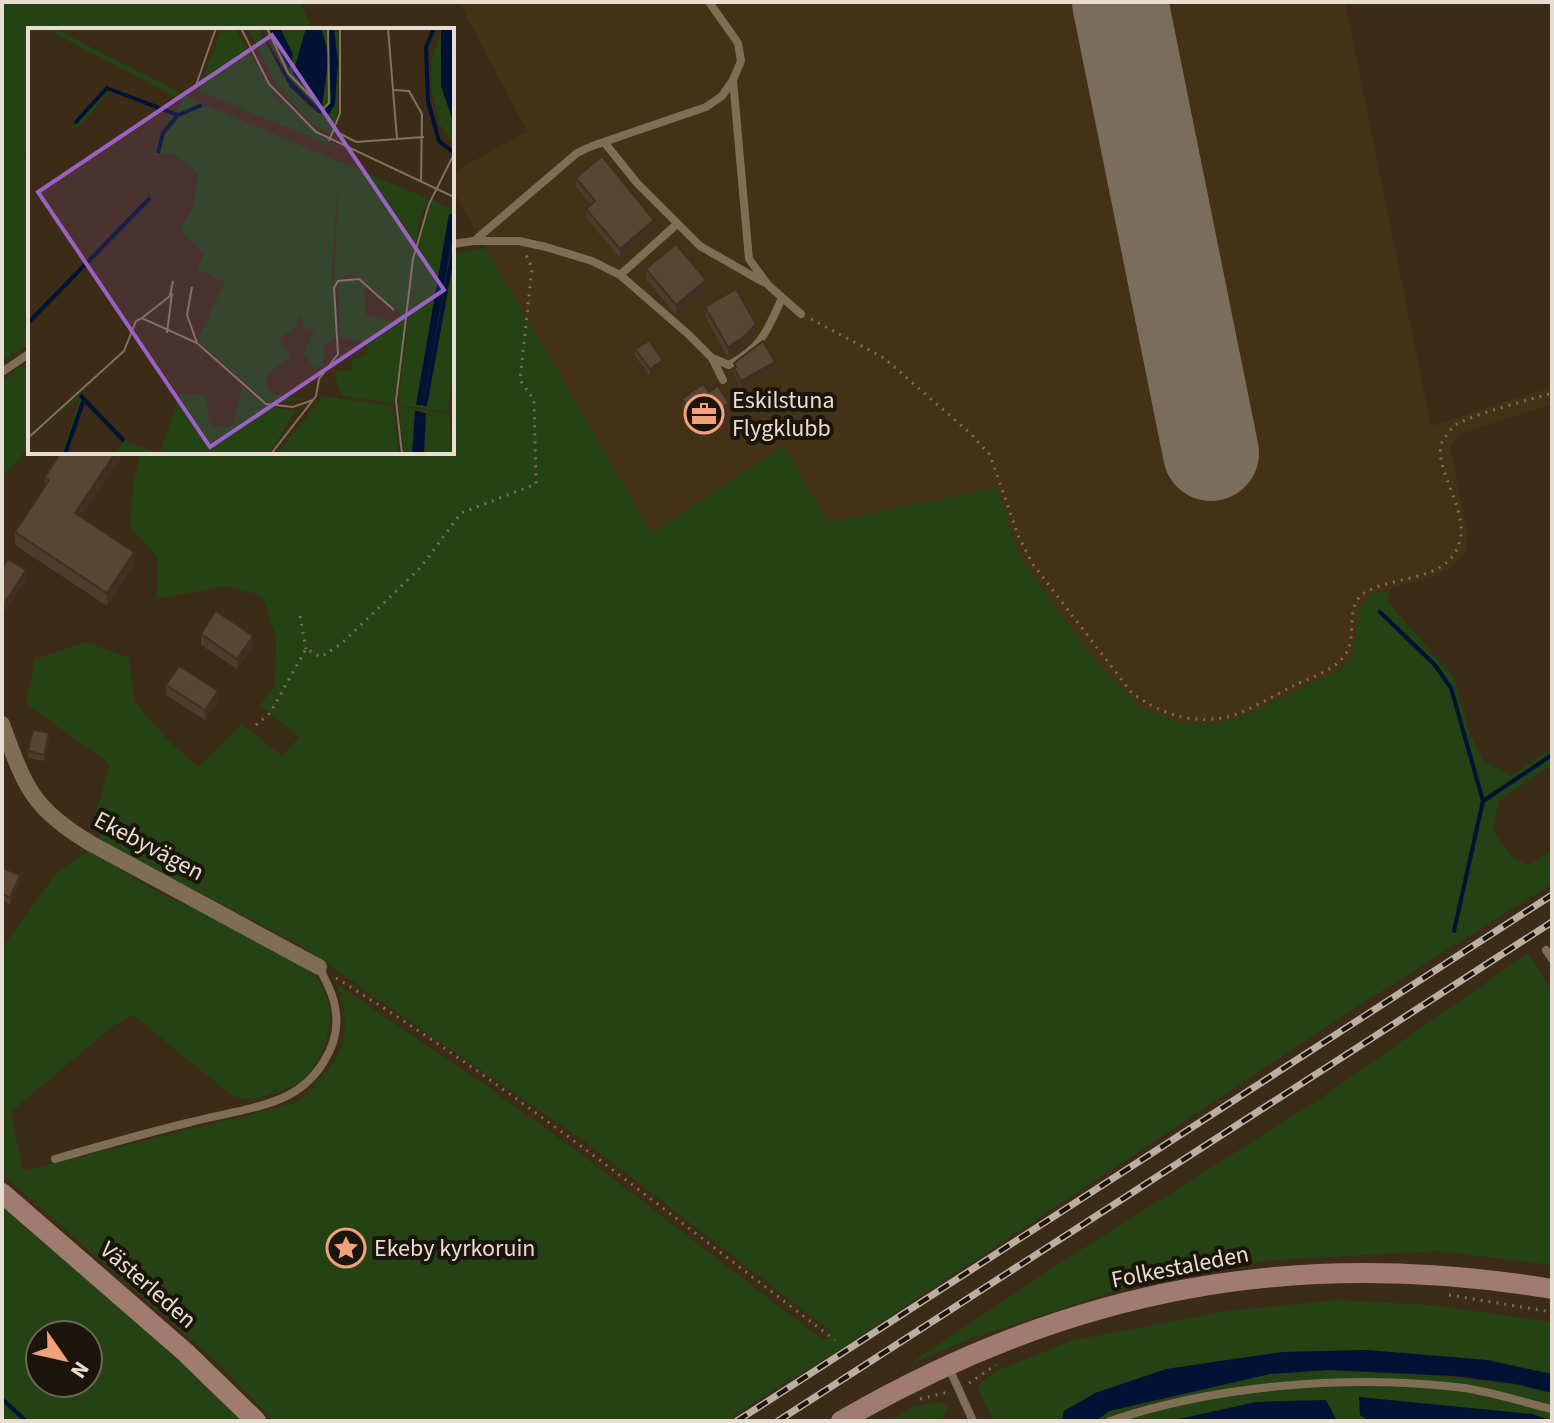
<svg xmlns="http://www.w3.org/2000/svg" width="1554" height="1423" font-family="'Source Sans 3',sans-serif">
<style>
.built{fill:#453116}
.green{fill:#254214;fill-rule:evenodd}
.water{fill:#011334}
.lines{fill:none;stroke-linecap:round;stroke-linejoin:round}
.stream{stroke:#011334;stroke-width:4}
.runway{stroke:#7b6d5c;stroke-width:96}
.path{stroke:#7b6d5c;stroke-width:3;stroke-dasharray:2 6;stroke-linecap:butt}
.lane{stroke:#7f6d56;stroke-width:8}
.street{stroke:#7f6d56;stroke-width:16}
.secondary{stroke:#a07b6f;stroke-width:20}
.rail-casing{stroke:#bbafa1;stroke-width:7}
.rail{stroke:#1c150c;stroke-width:4;stroke-dasharray:12;stroke-linecap:butt}
.wall{fill:#4d3b2b}
.shaded-wall{fill:#3f3023}
.building{fill:#5a4532;stroke:#3f3023;stroke-width:2}
.labels{text-anchor:middle;dominant-baseline:central;stroke-width:8;stroke-linejoin:round;paint-order:stroke}
.poi-label{font-size:24px;fill:#e8ddd1;stroke:#1c150c;text-anchor:start}
.street-label{font-size:24px;fill:#e8ddd1;stroke:#1c150c}
.inset-river{fill:none;stroke:#011334;stroke-width:4}
.inset-road{fill:none;stroke:#807261;stroke-width:2}
.view{fill:#9c61c4;fill-opacity:0.15;stroke:#9c61c4;stroke-width:4}
.inset-edge{fill:none;stroke:#e8ddd1;stroke-width:4}
</style>
<rect width="100%" height="100%" fill="#3b2b17"/>
<path class="built" d="M459 2H1345L1431 426 1552 387V404L1460 434 1450 446 1468 534 1466 551 1454 566 1435 576 1371 594 1352 658 1336 672 1239 718 1213 724 1178 723 1141 708 1101 667 1056 609 1018 551 997 488 828 522 784 445 652 533 452 189V173L527 131Z"/>
<path class="green" d="M2 2H300L310 23 305 30H30V147L24 155 30 161V344L2 361Z
M486 248 652 533 784 445 828 522 997 488 1018 551 1056 609 1101 667 1141 708 1182 723 1213 724 1239 718 1336 672 1352 658 1360 608 1371 594 1390 589 1387 601 1454 678 1470 734 1483 760 1511 776 1552 748V765L1499 800 1493 831 1511 856 1528 865 1552 851V884L1355 1008 839 1350 724 1421H273L220 1365 2 1174V943L5 944 57 872 90 850C111 862 131 877 152 889 199 915 276 934 313 974 342 1005 330 1055 300 1082 293 1088 281 1090 273 1093 254 1100 251 1102 232 1096L133 1015 113 1026 11 1112 23 1171 296 1103C320 1080 350 1052 345 1015 343 1005 339 994 337 984L482 1083 573 1148 823 1340 834 1334 585 1142 298 944 101 842 95 815 110 764 26 704 35 659 86 642 129 658 134 701 168 740 198 767 242 724 282 756 299 737 260 705 275 685 276 637 262 596 227 586 156 599 158 557 130 527 134 479 141 452H452V254Z
M30 361V442L20 459 2 476V383L16 369Z
M1528 953 1552 991V1265L1438 1251 1276 1260 1169 1273 973 1338 908 1365 1060 1263 1321 1098Z
M2 1206 203 1380 242 1421H2ZM40 1335H88V1383H40Z
M1337 1300 1433 1305 1552 1322V1374L1487 1360 1367 1350 1283 1352 1166 1369 1064 1411 1062 1421H994L978 1389 981 1382 996 1371 1074 1340 1227 1311Z
M1329 1370C1404 1374 1478 1375 1552 1393V1419L1532 1414 1359 1397 1360 1415 1369 1421H1337L1326 1400 1256 1402 1170 1421H1096L1109 1411 1270 1374Z
M940 1402 949 1407 941 1421H932L928 1418 923 1421H888L915 1406Z"/>
<path class="water" d="M1367 1350 1487 1360 1552 1374V1393L1516 1384 1455 1376 1329 1370 1270 1374 1109 1411 1096 1421H1062L1064 1411 1095 1393 1166 1369 1283 1352Z
M1359 1397 1532 1414 1552 1421H1369L1360 1415Z
M1326 1400 1337 1421H1170L1256 1402Z"/>
<g class="lines">
<path class="stream" d="M1380 612 1434 664 1451 688 1483 801
M1454 931 1483 801 1552 755
M2 1399 26 1421"/>
<path class="runway" d="M1120 2 1211 453"/>
<path class="path" d="M811 319 884 358 971 434 990 455 1018 535 1032 563 1131 692C1158 713 1191 725 1227 717 1246 713 1274 695 1293 686 1309 678 1334 671 1345 655 1358 638 1344 607 1364 593 1391 576 1439 582 1456 551 1476 514 1429 468 1443 440 1445 437 1451 429 1454 426 1471 414 1530 400 1552 393
M300 616 306 649
M256 725 270 713 306 649 321 657 341 644 421 567 461 513 536 484 534 400 520 380 532 268 526 255
M336 978C511 1085 671 1216 835 1340
M1449 1295 1552 1312
M969 1383 996 1365
M920 1399 948 1392"/>
<path class="lane" d="M733 80 749 259 768 285 801 314
M604 142 637 183 700 246 763 282
M475 241H519L546 247 592 261 620 275 688 334 712 358 723 380
M452 244 474 241 577 153 592 146 706 107 722 96 733 80 741 61 738 43 709 2
M620 275 677 224
M712 358 729 365C762 347 767 331 782 298
M2 372 30 353
M1546 950 1552 959
M55 1159C100 1146 146 1133 191 1122 220 1114 252 1111 280 1099 315 1085 343 1045 335 1007 333 992 325 980 319 967
M949 1368 973 1421
M1110 1421C1217 1385 1344 1375 1456 1387 1488 1390 1521 1402 1552 1409"/>
<path class="street" d="M2 724C25 786 31 808 90 843L319 967"/>
<path class="secondary" d="M2 1193 185 1352 256 1421
M841 1421C1068 1289 1293 1246 1552 1289"/>
<defs>
<path id="rail" d="M737 1421 1552 895
M778 1421 1552 922"/>
</defs>
<use href="#rail" class="rail-casing"/>
<use href="#rail" class="rail"/>
</g>
<path class="wall" d="M576 178 654 230 620 258 586 218V209L591 205 576 187Z
M646 269 706 290 676 315 646 279Z
M705 307 756 334 745 346 728 357 705 317Z
M635 349 663 367 650 376 635 356Z
M734 363 775 368 741 388 734 375Z
M709 392 729 413 700 434 682 409V399Z
M61 452H125L81 517 134 565 107 606 15 545V532L45 486V477Z
M201 634 253 646 237 669 201 645Z
M166 685 218 701 205 720 166 695Z
M49 740 44 761 28 758V751Z
M2 868 20 882 10 904 2 901Z"/>
<path class="shaded-wall" d="M654 220V230L620 258V249Z
M706 280V290L676 315V305Z
M756 324V334L745 346 728 357V347Z
M663 360V367L650 376V369Z
M775 362V368L741 388V381Z
M729 403V413L700 434V424Z
M116 452H125L75 526V513Z
M134 552V565L107 606V593Z
M26 570V580L2 617V607Z
M253 636V646L237 669V659Z
M218 691V701L205 720V710Z
M49 733V740L44 761V755Z
M20 875V882L10 904V898Z"/>
<path class="building" d="M602 156 654 220 620 249 586 209 595 201 576 178Z
M676 244 706 280 676 305 646 269Z
M736 289 756 324 745 336 728 347 705 307Z
M649 341 663 360 650 369 635 349Z
M763 341 775 362 741 381 734 368 736 367 734 363Z
M703 384 709 392 718 386 729 403 700 424 682 399Z
M61 452H116L75 513 134 552 107 593 15 532 49 480 45 477Z
M8 559 26 570 2 607V568Z
M216 611 253 636 237 659 201 634Z
M179 666 218 691 205 710 166 685Z
M33 730 49 733 44 755 28 751Z
M2 868 20 875 10 898 2 894Z"/>
<defs>
<symbol id="office-ring" viewBox="-11 -11 22 22"><circle r="9.5" fill="#1c150c" stroke="#f1a27b" stroke-width="1.5"/><path d="M-6-3h4V-5.5h4V-3h4V5H-6ZM-1-4.5V-3h2v-1.5ZM-6 0V1H6V0Z" fill="#f1a27b"/></symbol>
<symbol id="sight-ring" viewBox="-11 -11 22 22"><circle r="9.5" fill="#1c150c" stroke="#f1a27b" stroke-width="1.5"/><path d="M0-6L1.8-2.2L6-1.7L2.9 1.2L3.7 5.4L0 3.3L-3.7 5.4L-2.9 1.2L-6-1.7L-1.8-2.2Z" fill="#f1a27b"/></symbol>
</defs>
<g fill-rule="evenodd">
<use href="#office-ring" x="682" y="392" width="44" height="44"/>
<use href="#sight-ring" x="324" y="1226" width="44" height="44"/>
</g>
<g class="labels">
<g class="poi-label">
<text x="732" y="400">Eskilstuna<tspan x="732" dy="28">Flygklubb</tspan></text>
<text x="374" y="1248">Ekeby kyrkoruin</text>
</g>
<g class="street-label">
<text transform="translate(149 846) rotate(28)">Ekebyvägen</text>
<text transform="translate(1180 1267) rotate(-11)">Folkestaleden</text>
<text transform="translate(148 1285) rotate(41)">Västerleden</text>
</g>
</g>
<g transform="translate(28 28)">
<rect width="426" height="426" fill="#3b2b17"/>
<path d="M16 0H26L173 75 400 171 391 195 366 376 315 368 309 356 307 343 324 342V331L339 326 337 314 312 310 310 255 322 250 336 256 338 287 363 294 372 286 331 249 318 247 306 255 311 136 304 245 309 309 296 317 295 337 287 341 276 325 286 302 274 300 275 290 270 289 269 299 251 310 263 328 239 347V356L244 366 280 371 241 376 169 312 197 254 168 241 176 226 152 202 165 179 170 145 145 126H125L142 85 83 62 50 100 44 94 80 58 147 84 155 73ZM207 0 248 70 306 119 170 63 193 2ZM220 0H231L253 45 278 76 301 86 307 76 306 7 311 0 310 86 302 105 283 95 248 56ZM235 0H241L264 39 265 26 252 0H278L265 47 301 28 293 0H302L303 75 291 81 267 59ZM409 0H413V58L426 96V117L411 95 404 63 403 33 413 3ZM404 172 426 182V342L419 384 370 377 386 233ZM214 360 241 379 268 383 241 426H85L94 415 57 375 34 426 52 369 0 415 52 365 98 414 132 425 152 366 177 367 181 393 187 399 205 398ZM295 368 365 378 371 426H249ZM370 378 421 386 424 426H376Z" fill="#254214"/>
<path d="M231 0 260 49 291 81 303 75 301 9 302 0H306L310 34 307 76 301 86 290 85 262 59ZM241 0H252L265 26 261 41ZM278 0H293L301 28 294 78 265 46ZM413 0H426V96L413 58Z" fill="#011334"/>
<path class="inset-river" d="M406 0 398 19 400 73 411 113 425 124M47 95 79 60 150 87 174 77M130 125 135 105 149 88M0 295 122 170M52 367 96 413M390 377 423 186M393 377 426 192M397 378 426 218M37 426 56 371M386 426 389 383M390 426 393 384M394 426 396 385"/>
<path class="inset-road" d="M213 0 241 56 288 104 426 169M239 0 260 45 295 81 301 75 300 0M360 0 369 111M167 60 188 0M365 62 381 63 394 86 393 154M307 103 328 114 396 109M301 113 312 85V0M164 259 159 287 169 315M114 290 142 268 145 253M139 305 144 265M0 410 96 323 108 293 114 290 169 315 238 376 265 379 285 372M243 426 288 368 291 351 310 326 306 260 310 253 331 251 366 282M374 426 368 373 385 231 401 176 426 126M426 426V353"/>
<path class="view" d="M244 7 416 262 182 419 10 164Z"/>
<rect width="426" height="426" class="inset-edge"/>
</g>
<rect width="1554" height="1423" fill="none" stroke="#e8ddd1" stroke-width="8"/>
<g transform="translate(64 1359) rotate(124)"><circle r="38" fill="#1c150c" stroke="#6e655b" stroke-width="2"/>
<path d="M0-6L14 30L0 20L-14 30Z" fill="#f1a27b"/>
<text y="-12" font-size="22" font-weight="bold" text-anchor="middle" fill="#e8ddd1">N</text>
</g>
</svg>
